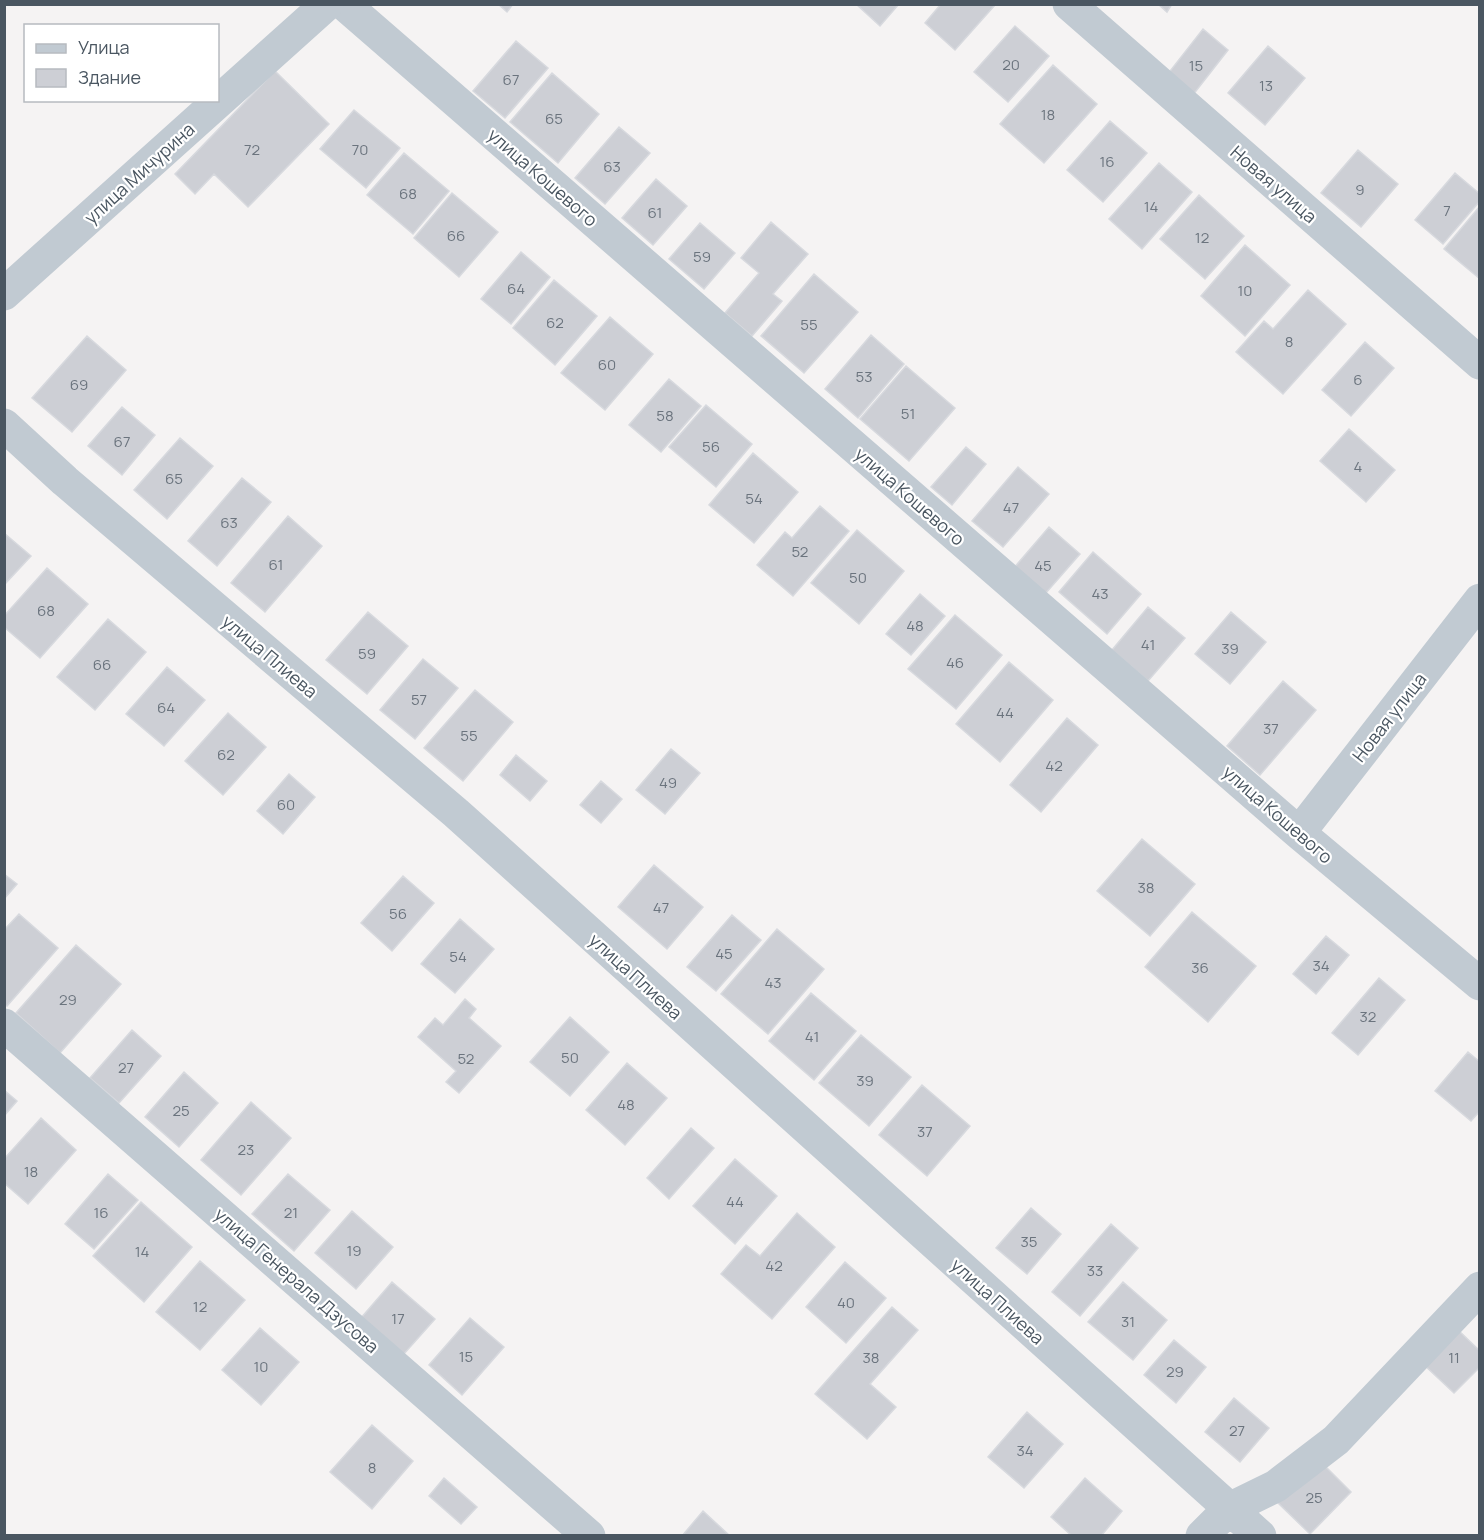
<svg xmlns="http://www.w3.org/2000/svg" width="1484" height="1540" font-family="Manrope,sans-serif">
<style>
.building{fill:#cdcfd5;stroke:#d7d9de;stroke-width:1.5}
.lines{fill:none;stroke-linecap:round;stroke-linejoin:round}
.minor{stroke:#c1cad2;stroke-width:33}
.tertiary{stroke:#c1cad2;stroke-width:33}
.labels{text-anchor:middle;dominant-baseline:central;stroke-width:4.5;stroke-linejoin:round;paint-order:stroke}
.number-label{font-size:15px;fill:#6b747e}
.street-label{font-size:18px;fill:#4a5661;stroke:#fff}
</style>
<rect width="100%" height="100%" fill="#f5f3f3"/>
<path class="building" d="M498 4H513L507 12Z
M856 4H899L880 26Z
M941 4H994L995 5 955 50 925 23Z
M1158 4H1172L1167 12Z
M1015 26 1049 56 1008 102 974 72Z
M1203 29 1228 50 1189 100 1163 80Z
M516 41 548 68 505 118 473 91Z
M1268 46 1305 78 1265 125 1228 93Z
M1053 65 1097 104 1044 163 1000 124Z
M275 71 329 124 248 207 214 174 195 194 175 174Z
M552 73 599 114 558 163 510 122Z
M354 110 400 148 366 188 320 149Z
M1110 121 1147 153 1103 202 1067 170Z
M619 127 650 153 605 204 575 178Z
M1358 150 1398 184 1361 227 1321 193Z
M404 153 449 191 413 234 367 195Z
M1159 163 1192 192 1142 249 1109 219Z
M1455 173 1480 194V201L1443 244 1415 220Z
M656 179 687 206 653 245 622 218Z
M452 193 498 232 459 277 414 238Z
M1199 195 1244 236 1205 279 1160 239Z
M1480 206V279L1444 249Z
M771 222 808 254 773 294 782 301 752 336 725 313 759 273 741 258Z
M700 223 735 253 704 289 669 259Z
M1245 245 1290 285 1245 336 1201 296Z
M521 252 550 277 511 324 481 299Z
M814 274 858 312 804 373 761 336Z
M554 280 597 316 555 365 513 328Z
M1308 290 1346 324 1283 394 1236 352 1264 321 1273 329Z
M610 317 653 354 605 410 561 373Z
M871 335 904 364 858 418 825 389Z
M87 336 126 370 72 432 32 398Z
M1365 342 1394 368 1351 416 1322 390Z
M906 366 955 408 909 461 860 419Z
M669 379 701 406 661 452 629 425Z
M706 405 752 444 716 487 669 447Z
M122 407 155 435 122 475 88 446Z
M1349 429 1395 470 1366 502 1320 461Z
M180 438 213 466 167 519 134 490Z
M966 447 986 464 952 505 931 487Z
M753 453 798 492 754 543 709 505Z
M1018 467 1049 494 1003 547 972 521Z
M242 478 271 502 217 566 188 541Z
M820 506 849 531 793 596 757 565 785 532 792 538Z
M288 516 322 546 265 612 231 583Z
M1049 527 1080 554 1038 602 1007 576Z
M857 530 904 571 859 624 811 583Z
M4 533 31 556 4 585Z
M1093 552 1141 594 1107 634 1059 592Z
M47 568 88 604 40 658 4 627V616Z
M920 594 945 616 911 655 886 634Z
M1148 607 1185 638 1148 681 1112 650Z
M368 612 408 646 367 694 326 660Z
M1231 612 1266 642 1230 684 1195 654Z
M955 615 1002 655 956 709 908 669Z
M108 619 146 652 95 710 57 677Z
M423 659 458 688 415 739 380 710Z
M1009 662 1053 700 1000 762 956 724Z
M167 667 205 700 164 746 126 714Z
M1283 681 1316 710 1260 775 1227 746Z
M475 690 513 722 463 781 424 748Z
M228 713 266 747 223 795 185 761Z
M1067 718 1098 745 1041 812 1010 785Z
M671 749 700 773 665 814 636 790Z
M516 755 547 781 530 801 500 775Z
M289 774 315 797 283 834 257 811Z
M601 781 622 799 601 823 580 805Z
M1142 839 1195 884 1150 936 1097 891Z
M654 865 703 907 667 949 618 907Z
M4 874 17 884 4 899Z
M403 876 434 903 392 951 361 923Z
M1192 912 1256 966 1208 1022 1145 967Z
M19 914 58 948 7 1006 4 1004V930Z
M732 915 761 940 716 991 687 967Z
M460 919 494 949 455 993 421 964Z
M777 929 824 969 768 1034 721 994Z
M1326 936 1349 955 1316 994 1293 974Z
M76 945 121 984 60 1053 16 1013Z
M1379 978 1405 1000 1358 1055 1332 1033Z
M811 993 856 1031 814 1080 769 1041Z
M465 999 476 1009 469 1018 501 1046 459 1093 446 1082 456 1071 418 1037 435 1018 443 1025Z
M570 1017 609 1052 570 1096 530 1062Z
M132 1030 161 1056 119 1103 90 1078Z
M861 1035 911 1077 869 1126 819 1083Z
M1468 1052 1480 1062V1111L1471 1121 1435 1091Z
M627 1063 667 1098 625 1145 586 1110Z
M184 1072 218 1103 179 1147 145 1117Z
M922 1085 970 1126 927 1176 879 1135Z
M4 1090 17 1101 4 1116Z
M251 1102 291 1138 241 1195 201 1160Z
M41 1118 76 1150 28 1204 4 1183V1159Z
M691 1128 714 1148 669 1199 647 1178Z
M735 1159 777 1196 735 1244 693 1206Z
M108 1174 138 1200 94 1249 65 1224Z
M288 1174 330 1210 294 1251 252 1214Z
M141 1202 192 1247 144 1302 93 1256Z
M1031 1208 1061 1234 1027 1274 996 1248Z
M352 1211 393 1247 356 1289 315 1253Z
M797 1213 835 1247 772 1319 721 1274 746 1245 760 1256Z
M1111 1224 1138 1248 1080 1316 1052 1292Z
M200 1261 245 1300 200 1350 156 1312Z
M845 1262 886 1298 846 1343 806 1307Z
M392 1282 435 1319 403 1355 361 1318Z
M1123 1282 1167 1320 1133 1360 1088 1322Z
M892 1307 918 1330 870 1384 896 1407 867 1439 815 1394Z
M470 1318 504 1347 462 1395 429 1365Z
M260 1328 299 1362 261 1405 222 1370Z
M1456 1328 1480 1351V1367L1454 1393 1422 1363Z
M1174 1340 1206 1367 1176 1403 1144 1375Z
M1234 1398 1269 1428 1240 1462 1205 1432Z
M1027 1412 1063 1444 1024 1488 988 1457Z
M372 1425 413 1461 372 1509 330 1472Z
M1319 1460 1351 1492 1310 1534 1277 1502Z
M444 1478 477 1507 461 1524 429 1496Z
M1085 1478 1122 1511 1101 1536H1072L1051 1517Z
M703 1511 730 1536H682Z"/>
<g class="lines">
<path class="minor" d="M344 4 1299 833 1480 984
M1069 4 1480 363
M4 425 65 481 456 813 1260 1536
M1299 833 1480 600
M4 1025 589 1536
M1202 1536 1229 1509 1276 1486 1336 1440 1480 1288"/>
<path class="tertiary" d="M4 294 327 4"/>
</g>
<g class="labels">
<g class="number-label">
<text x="1011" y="64">20</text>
<text x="1196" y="65">15</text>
<text x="511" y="79">67</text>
<text x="1266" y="85">13</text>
<text x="1048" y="114">18</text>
<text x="554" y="118">65</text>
<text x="252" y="149">72</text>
<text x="360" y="149">70</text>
<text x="1107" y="161">16</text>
<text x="612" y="166">63</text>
<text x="1360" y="189">9</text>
<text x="408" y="193">68</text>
<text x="1151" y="206">14</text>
<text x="1447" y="210">7</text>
<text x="655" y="212">61</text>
<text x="456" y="235">66</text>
<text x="1202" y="237">12</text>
<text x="702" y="256">59</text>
<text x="516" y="288">64</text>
<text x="1245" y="290">10</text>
<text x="555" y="322">62</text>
<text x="809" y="324">55</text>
<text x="1289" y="341">8</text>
<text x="607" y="364">60</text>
<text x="864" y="376">53</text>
<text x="1358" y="379">6</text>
<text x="79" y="384">69</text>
<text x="908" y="413">51</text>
<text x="665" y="415">58</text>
<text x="122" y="441">67</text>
<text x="711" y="446">56</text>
<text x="1358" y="466">4</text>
<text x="174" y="478">65</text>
<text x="754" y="498">54</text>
<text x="1011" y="507">47</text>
<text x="229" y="522">63</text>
<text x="800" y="551">52</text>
<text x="276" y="564">61</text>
<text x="1043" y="565">45</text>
<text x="858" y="577">50</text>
<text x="1100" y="593">43</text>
<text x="46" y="610">68</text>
<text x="915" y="625">48</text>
<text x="1148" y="644">41</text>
<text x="1230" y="648">39</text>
<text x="367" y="653">59</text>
<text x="955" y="662">46</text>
<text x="102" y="664">66</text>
<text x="419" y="699">57</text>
<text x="166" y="707">64</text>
<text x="1005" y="712">44</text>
<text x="1271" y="728">37</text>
<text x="469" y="735">55</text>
<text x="226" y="754">62</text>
<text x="1054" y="765">42</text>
<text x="668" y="782">49</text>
<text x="286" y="804">60</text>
<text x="1146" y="887">38</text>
<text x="661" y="907">47</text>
<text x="398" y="913">56</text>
<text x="724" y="953">45</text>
<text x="458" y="956">54</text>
<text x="1321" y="965">34</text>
<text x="1200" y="967">36</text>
<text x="773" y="982">43</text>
<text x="68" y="999">29</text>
<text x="1368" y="1016">32</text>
<text x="812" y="1036">41</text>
<text x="570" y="1057">50</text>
<text x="466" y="1058">52</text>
<text x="126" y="1067">27</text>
<text x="865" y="1080">39</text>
<text x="626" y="1104">48</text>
<text x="181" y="1110">25</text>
<text x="925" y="1131">37</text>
<text x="246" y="1149">23</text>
<text x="31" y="1171">18</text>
<text x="735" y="1201">44</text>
<text x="101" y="1212">16</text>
<text x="291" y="1212">21</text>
<text x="1029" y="1241">35</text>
<text x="354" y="1250">19</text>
<text x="142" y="1251">14</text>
<text x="774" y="1265">42</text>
<text x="1095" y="1270">33</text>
<text x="846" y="1302">40</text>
<text x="200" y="1306">12</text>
<text x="398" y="1318">17</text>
<text x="1128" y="1321">31</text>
<text x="466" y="1356">15</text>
<text x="871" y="1357">38</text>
<text x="1454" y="1357">11</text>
<text x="261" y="1366">10</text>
<text x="1175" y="1371">29</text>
<text x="1237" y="1430">27</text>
<text x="1025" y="1450">34</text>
<text x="372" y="1467">8</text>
<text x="1314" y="1497">25</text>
</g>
<g class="street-label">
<text transform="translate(139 173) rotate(-42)">улица Мичурина</text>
<text transform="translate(543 177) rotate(41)">улица Кошевого</text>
<text transform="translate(1274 184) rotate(41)">Новая улица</text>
<text transform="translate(910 496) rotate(41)">улица Кошевого</text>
<text transform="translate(270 656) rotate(40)">улица Плиева</text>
<text transform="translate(1389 717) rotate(-52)">Новая улица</text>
<text transform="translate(1278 814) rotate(41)">улица Кошевого</text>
<text transform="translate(636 976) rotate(42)">улица Плиева</text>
<text transform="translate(297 1280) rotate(41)">улица Генерала Дзусова</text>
<text transform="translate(998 1301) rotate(42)">улица Плиева</text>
</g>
</g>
<rect width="1484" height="1540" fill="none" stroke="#4a5661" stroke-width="12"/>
<rect x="24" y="24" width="195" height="78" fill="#ffffff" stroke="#b7bbc0" stroke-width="1.5"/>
<rect x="36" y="44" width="30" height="9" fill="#c1cad2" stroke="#b7bbc0" stroke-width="1.5"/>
<text x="78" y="54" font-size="18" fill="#4a5661">Улица</text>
<rect x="36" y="69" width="30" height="18" fill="#cdcfd5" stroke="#b7bbc0" stroke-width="1.5"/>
<text x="78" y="84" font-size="18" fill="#4a5661">Здание</text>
</svg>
